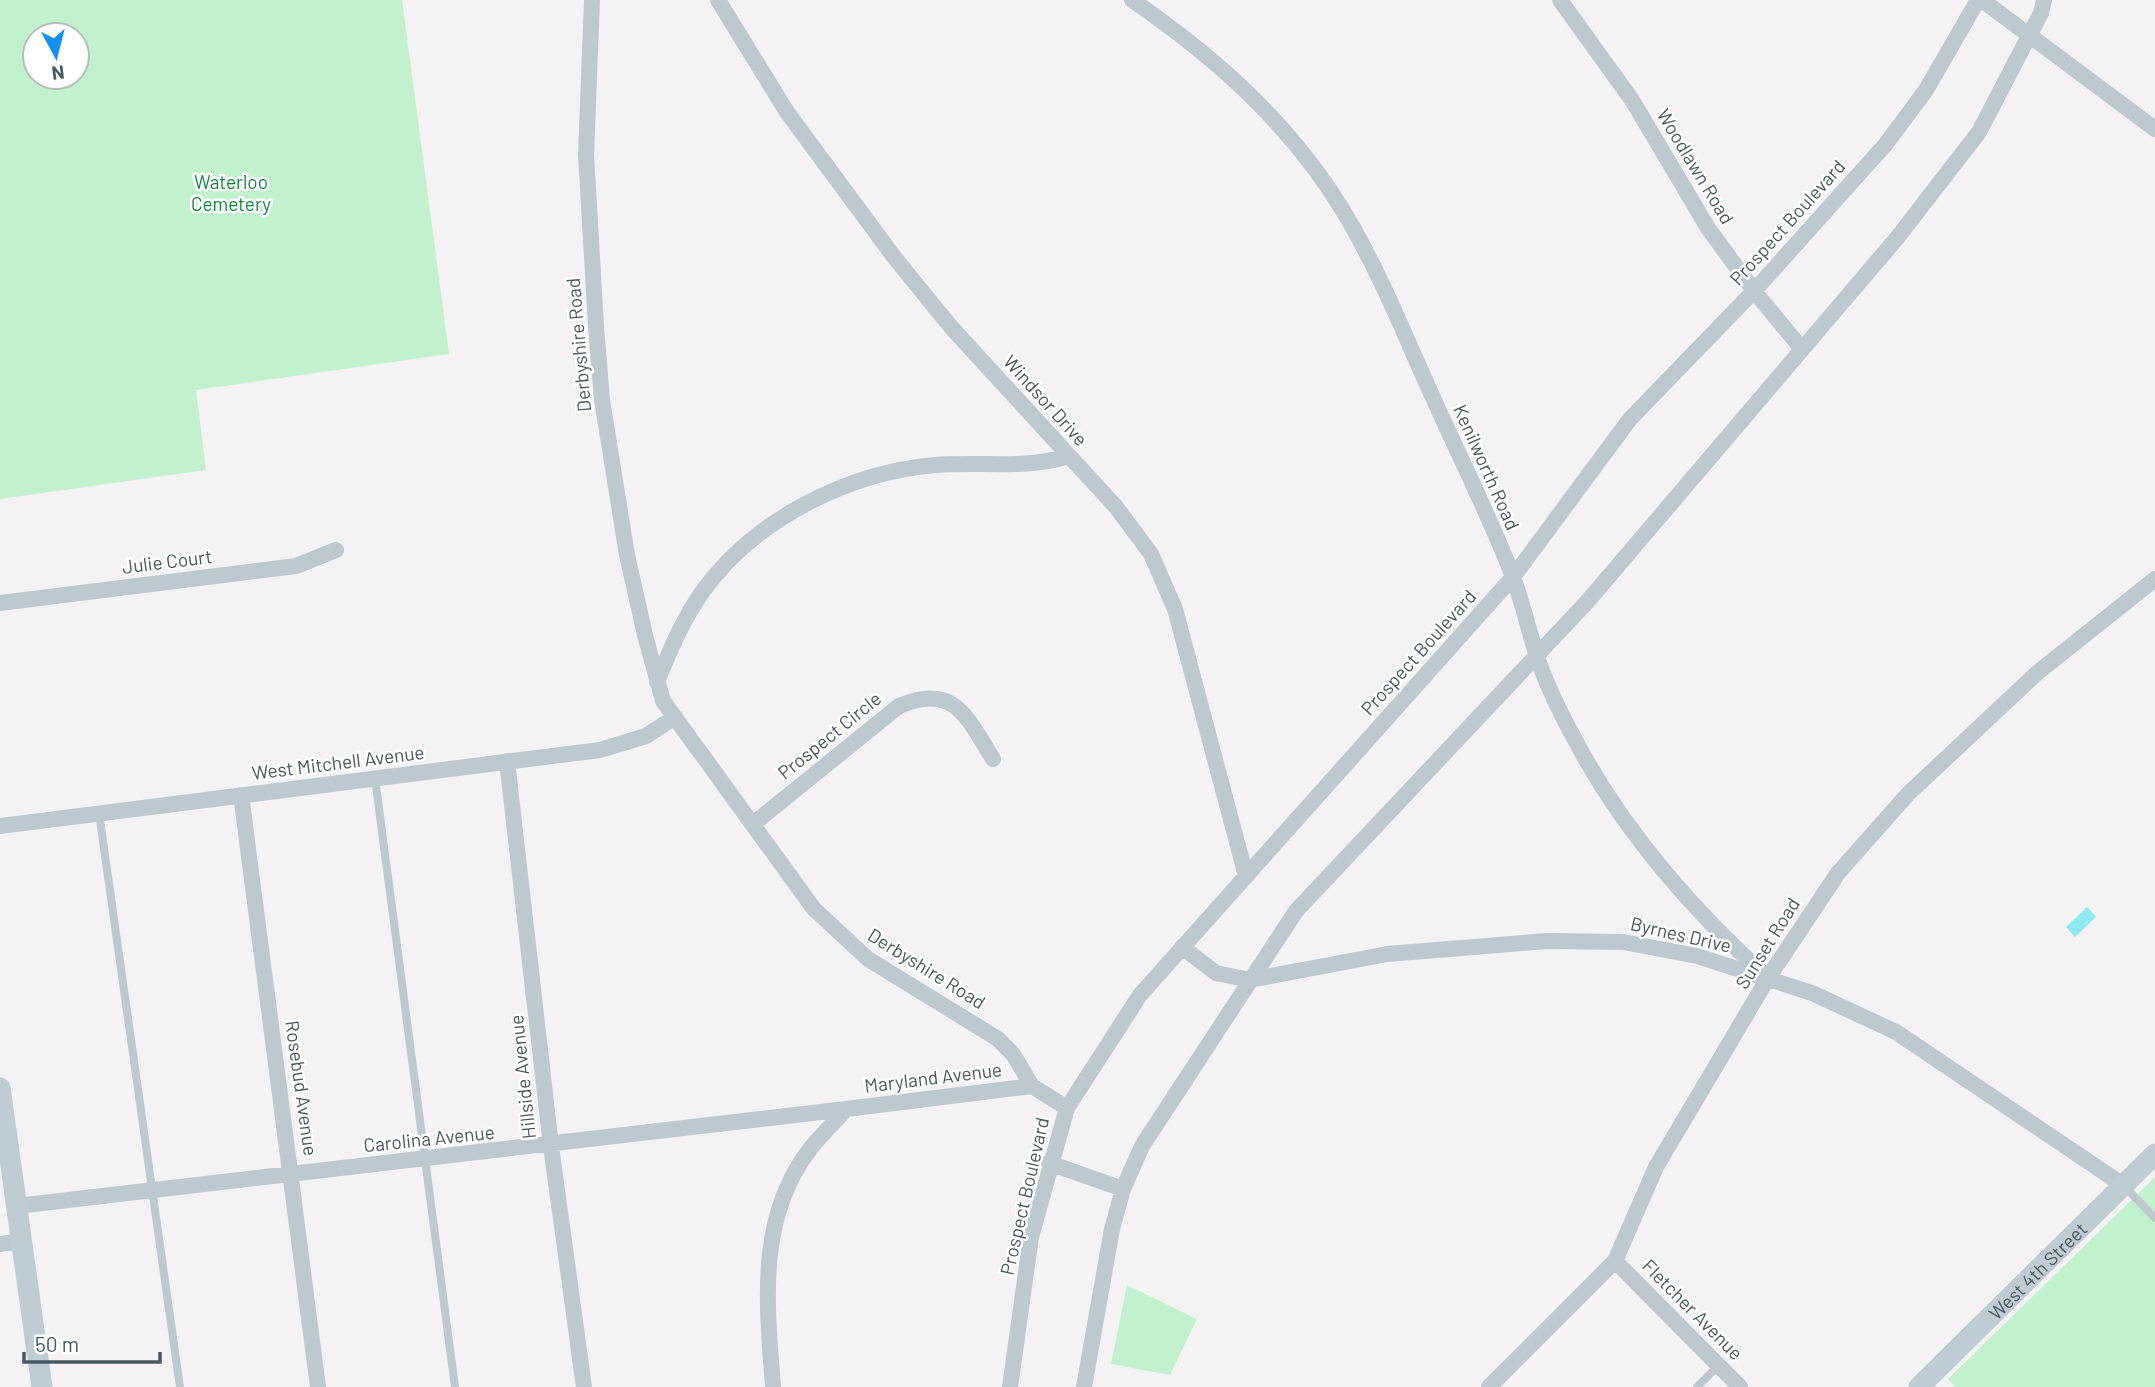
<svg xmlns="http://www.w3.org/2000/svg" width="2155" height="1387" font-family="Barlow,sans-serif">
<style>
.green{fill:#c1f2cd;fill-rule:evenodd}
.water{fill:#8ceaf0}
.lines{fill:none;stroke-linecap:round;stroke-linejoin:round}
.service{stroke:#bdc9cf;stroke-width:8}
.minor{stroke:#bdc9cf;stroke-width:16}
.secondary{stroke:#beccd4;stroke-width:21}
.labels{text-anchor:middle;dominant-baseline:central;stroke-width:5;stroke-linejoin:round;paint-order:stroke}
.street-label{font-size:19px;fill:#495961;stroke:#fff}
.park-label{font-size:19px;fill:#14883d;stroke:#fff}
</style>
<rect width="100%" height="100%" fill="#f4f2f3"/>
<path class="green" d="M0 0H402L449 354 196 390 206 470 0 499ZM77 35V77H35V35Z
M2155 1177V1387H1955L1948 1379Z
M1127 1285 1197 1319 1170 1375 1111 1364Z"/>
<path class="water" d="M2087 907 2096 917 2075 937 2066 927Z"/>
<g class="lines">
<path class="service" d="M375 778 455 1387
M99 813 180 1387
M2125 1187 2155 1218
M1697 1387 1719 1365"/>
<path class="minor" d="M592 0 586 154 596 326 602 400 627 555 645 635 663 701 814 909 868 959 998 1039 1013 1054 1032 1086 1067 1108
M718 0 787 112 894 257 951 327 1116 507 1151 554 1175 609 1246 876
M1132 0C1218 59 1295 128 1348 219 1382 277 1407 341 1435 402 1461 460 1490 517 1513 577 1524 606 1530 638 1541 668 1550 692 1562 716 1574 738 1623 831 1690 908 1768 978
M1560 0 1632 100 1708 228 1754 291 1802 349
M1982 0 2155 129
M0 603 296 566 336 550
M657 682C670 650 683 619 703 591 755 519 849 472 936 465 983 461 1022 470 1069 456
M507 761 551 1146 584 1387
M241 795 318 1387
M753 824 899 706C955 682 967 718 993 759
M0 826 600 750 646 736 675 717
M1182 947 1216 973 1250 980 1387 954 1547 941 1623 942 1697 956 1812 993 1896 1032 2123 1185
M1049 1163 1123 1189
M17 1206 846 1109
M0 1244 22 1241
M1615 1261 1740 1387
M773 1387C767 1306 756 1219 810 1149 821 1135 834 1123 846 1109L1032 1086
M1010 1387 1031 1237 1067 1108 1140 995 1513 577 1630 419 1754 291 1885 145 1926 90 1978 0
M1084 1387 1112 1229 1123 1189 1142 1146 1296 911 1587 602 1897 238 1979 132 2041 13 2044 0
M1489 1387 1615 1261 1656 1167 1768 978 1838 873 1908 794 2037 673 2155 579"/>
<g class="secondary">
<path d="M0 1088 42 1387"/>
<path id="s1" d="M1919 1387 2155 1154"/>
</g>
</g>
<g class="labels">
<g class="street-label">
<text transform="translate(1696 166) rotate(59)">Woodlawn Road</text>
<text transform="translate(1787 222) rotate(-48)">Prospect Boulevard</text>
<text transform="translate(578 345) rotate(-95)">Derbyshire Road</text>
<text transform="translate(1046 400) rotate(48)">Windsor Drive</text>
<text transform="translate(1487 467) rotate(66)">Kenilworth Road</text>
<text transform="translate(167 561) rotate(-7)">Julie Court</text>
<text transform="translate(1418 652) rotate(-48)">Prospect Boulevard</text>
<text transform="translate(829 735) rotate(-39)">Prospect Circle</text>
<text transform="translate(338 762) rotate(-7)">West Mitchell Avenue</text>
<text transform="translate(1681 934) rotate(13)">Byrnes Drive</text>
<text transform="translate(1767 943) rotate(-58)">Sunset Road</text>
<text transform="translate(927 968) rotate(32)">Derbyshire Road</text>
<text transform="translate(522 1077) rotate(-96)">Hillside Avenue</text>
<text transform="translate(933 1077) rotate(-7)">Maryland Avenue</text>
<text transform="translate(302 1088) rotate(82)">Rosebud Avenue</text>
<text transform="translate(429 1138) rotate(-6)">Carolina Avenue</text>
<text transform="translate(1024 1196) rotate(-77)">Prospect Boulevard</text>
<text stroke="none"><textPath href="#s1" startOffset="166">West 4th Street</textPath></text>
<text transform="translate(1693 1309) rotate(45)">Fletcher Avenue</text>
</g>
<g class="park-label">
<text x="231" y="181">Waterloo<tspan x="231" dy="22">Cemetery</tspan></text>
</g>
</g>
<g transform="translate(56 56) rotate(173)"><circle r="33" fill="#ffffff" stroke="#b6bdc0" stroke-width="2"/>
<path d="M0-5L12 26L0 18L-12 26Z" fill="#1392ed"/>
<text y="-10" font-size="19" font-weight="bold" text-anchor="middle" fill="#495961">N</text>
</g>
<path d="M24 1352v10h136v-10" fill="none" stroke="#495961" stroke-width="3.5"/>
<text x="35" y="1352" font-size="21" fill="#495961" stroke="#ffffff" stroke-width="5" paint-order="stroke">50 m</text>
</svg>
